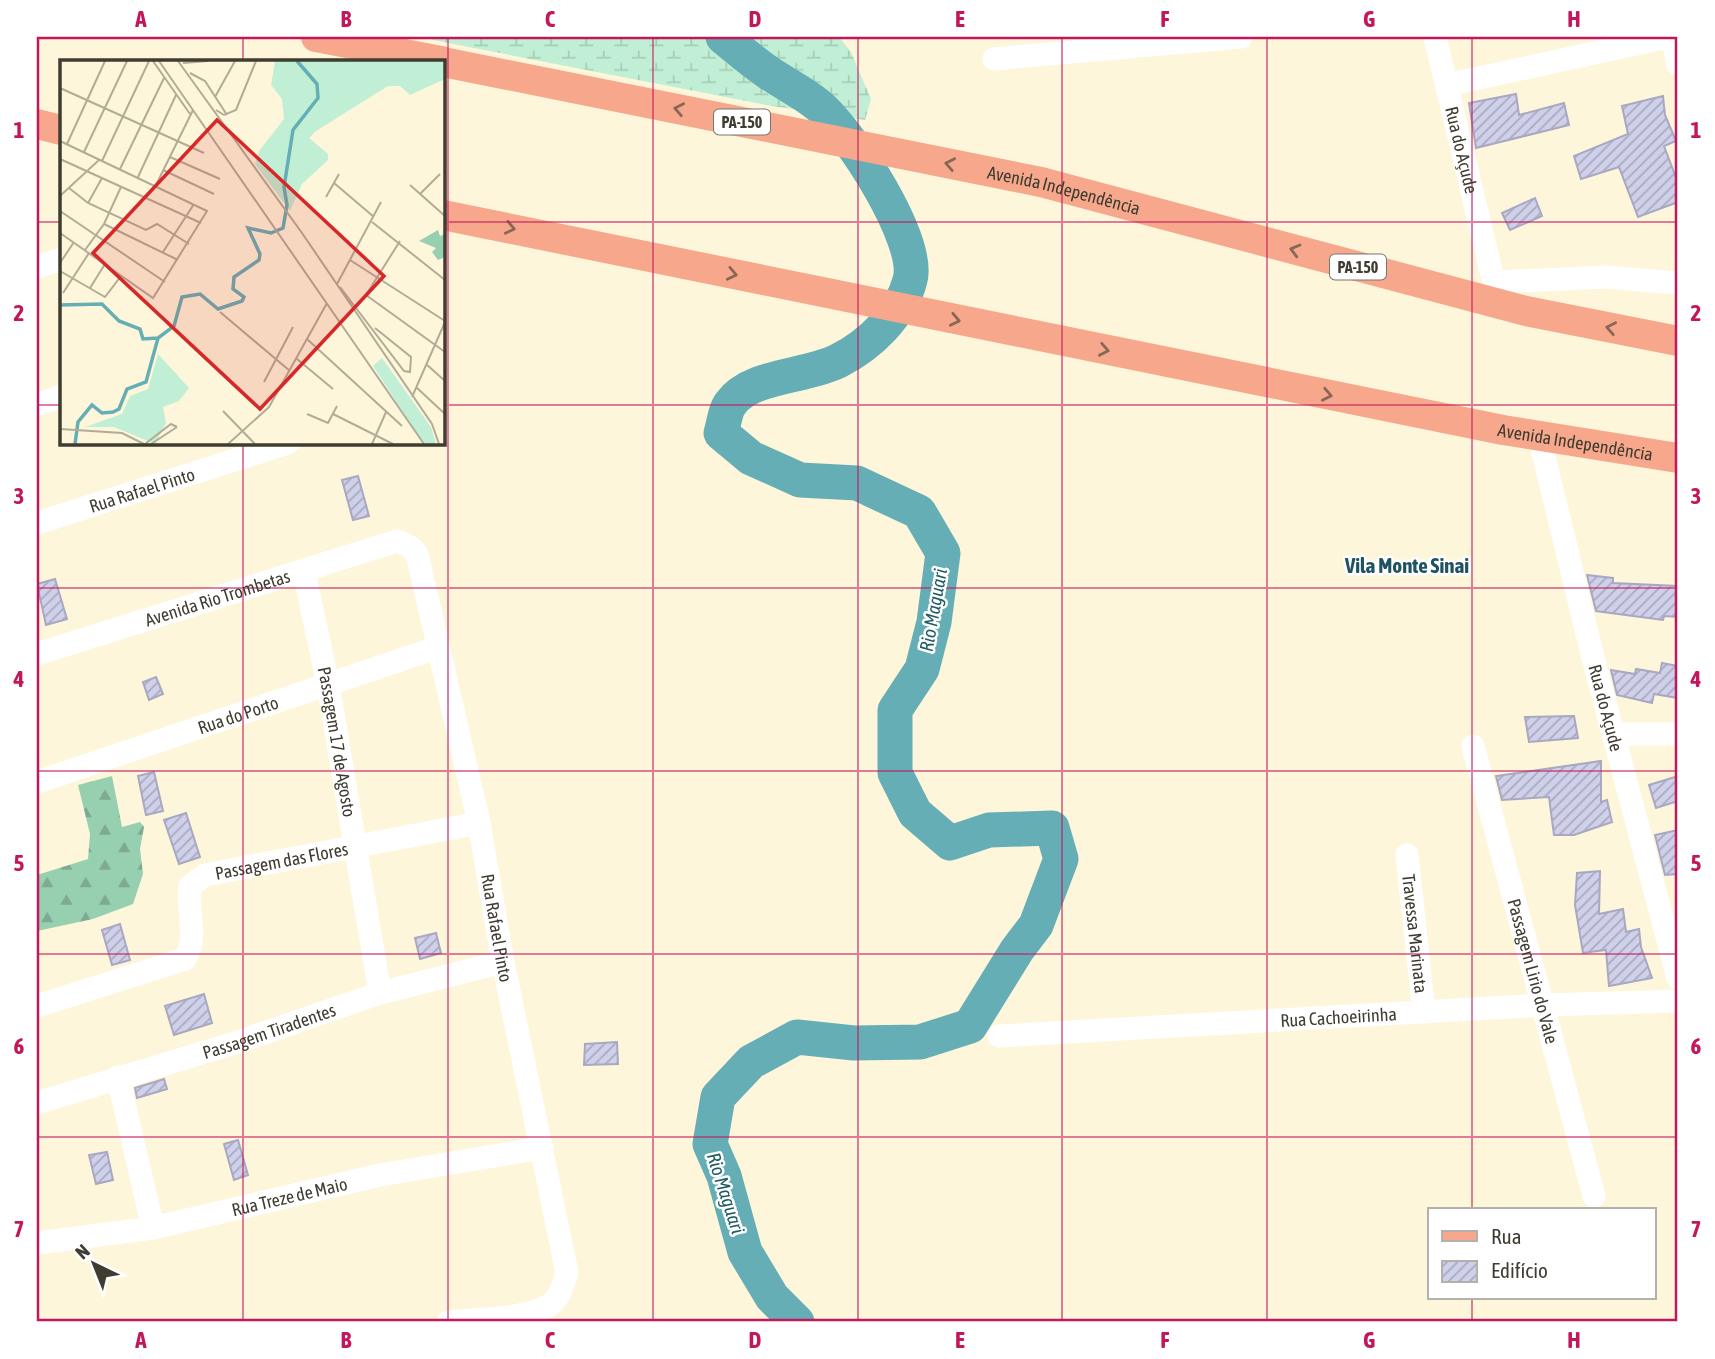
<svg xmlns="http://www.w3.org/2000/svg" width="1715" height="1359" font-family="'Asap Condensed',sans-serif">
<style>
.forest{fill:url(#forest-firs)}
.wetland{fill:url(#wetland-marsh)}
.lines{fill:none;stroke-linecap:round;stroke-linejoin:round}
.river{stroke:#65aeb5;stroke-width:35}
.building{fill:url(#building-hatch);stroke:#a8a8c2;stroke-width:2}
.minor{stroke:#fff;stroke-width:23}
.major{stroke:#f7a88c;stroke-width:30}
.oneway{stroke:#896755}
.grid{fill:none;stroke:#c2185b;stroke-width:2;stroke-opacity:0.55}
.labels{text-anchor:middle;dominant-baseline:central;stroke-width:5;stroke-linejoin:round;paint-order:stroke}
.shield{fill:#fff;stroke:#79766f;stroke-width:2}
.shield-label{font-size:16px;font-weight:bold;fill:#3f3c31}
.street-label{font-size:18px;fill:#3f3c31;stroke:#fff}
.water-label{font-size:19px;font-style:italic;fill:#1e5c62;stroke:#fff}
.quarter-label{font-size:21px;font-weight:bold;fill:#1f5262;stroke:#fff}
.inset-river{fill:none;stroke:#65aeb5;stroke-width:3.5}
.inset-road{fill:none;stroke:#b2ac97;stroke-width:2}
.view{fill:#d62828;fill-opacity:0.15;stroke:#d62828;stroke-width:3.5}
.inset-edge{fill:none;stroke:#3f3c31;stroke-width:3.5}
.neatline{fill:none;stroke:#c2185b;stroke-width:2.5}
.grid-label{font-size:23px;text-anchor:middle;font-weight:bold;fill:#c2185b}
</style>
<defs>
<pattern id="forest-firs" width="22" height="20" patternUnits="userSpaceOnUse" patternTransform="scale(1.75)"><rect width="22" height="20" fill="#97d0b1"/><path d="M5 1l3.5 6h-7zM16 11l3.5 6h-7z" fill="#7daa91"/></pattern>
<pattern id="wetland-marsh" width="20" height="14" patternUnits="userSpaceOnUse" patternTransform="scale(1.75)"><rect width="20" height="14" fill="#c0efd5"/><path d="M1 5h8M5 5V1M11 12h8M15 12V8" fill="none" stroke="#a6ceb7"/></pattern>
<pattern id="building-hatch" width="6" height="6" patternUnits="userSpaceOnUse" patternTransform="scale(1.75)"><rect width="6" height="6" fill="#cfd0ea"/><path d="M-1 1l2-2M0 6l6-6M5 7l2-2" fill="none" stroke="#a9aabe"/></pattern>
</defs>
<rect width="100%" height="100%" fill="#fef6db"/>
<path class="forest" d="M112 776 122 827 140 822 144 827 140 849 143 874 133 904 93 919 37 931V875L88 859 90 834 78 785Z"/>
<path class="wetland" d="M429 37H839L851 52 871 99 865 120 766 105 433 40Z"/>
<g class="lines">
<path class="river" d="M723 37C738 49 753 62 769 73 785 84 804 93 818 105 849 130 921 241 910 280 901 315 870 345 838 361 806 377 751 375 731 403 725 410 724 424 721 433L751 458 800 480 857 483 919 512 943 553 934 622 922 669 895 710V773L915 813 950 843 989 830 1052 828 1061 859 1036 925 1017 950 970 1026 920 1042 854 1043 797 1037 751 1062 718 1097 710 1144 724 1176 745 1252 772 1297 797 1322"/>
</g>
<path class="building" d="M1516 94 1519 115 1564 103 1569 125 1476 148 1469 103Z
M1663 96 1665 115 1676 141 1664 146 1678 183V202L1638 217 1619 167 1581 179 1574 156 1628 134 1622 106Z
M1535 198 1542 216 1510 230 1502 213Z
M358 476 369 516 353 520 342 480Z
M1587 575 1613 578V583L1678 586V617L1664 616 1663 620 1596 611Z
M55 579 67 619 46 625 37 584Z
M1662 663 1678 666V698L1654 694 1652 703 1617 695 1611 670 1635 674 1636 669 1660 673Z
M156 677 163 694 149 700 143 682Z
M1574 716 1578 738 1529 742 1525 717Z
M1601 761V802L1607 800 1612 822 1574 835H1554L1549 797 1502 800 1496 776Z
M154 772 163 811 146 815 138 776Z
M1678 776V801L1656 808 1649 785Z
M186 813 200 857 179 864 164 820Z
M1678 830V874L1665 875 1655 835Z
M1600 871 1599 914 1623 909 1626 932 1639 929 1641 947 1652 978 1609 986 1606 950 1583 953 1575 905 1577 873Z
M120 924 130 960 112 965 102 930Z
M436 933 441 953 420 959 415 938Z
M204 994 212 1023 174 1035 165 1006Z
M617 1042 618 1064 584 1065 585 1044Z
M164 1079 167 1089 137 1098 135 1088Z
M238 1140 248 1175 234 1180 224 1144Z
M107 1152 113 1180 96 1184 89 1155Z"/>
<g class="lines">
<g class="minor">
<path id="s1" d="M1435 37 1499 304"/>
<path d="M1672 37 1678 64"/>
<path d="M994 59 1241 37"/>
<path d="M1447 85 1668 37"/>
<path d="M37 267 61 259"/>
<path d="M1495 282 1606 277 1678 283"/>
<path d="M37 405 61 396"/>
<path id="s2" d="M1539 436 1591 650 1678 978"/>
<path id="s3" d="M37 523 288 443"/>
<path id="s4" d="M304 572 328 684 380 993"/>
<path id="s5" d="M37 654 397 541 409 546 417 554 479 823 503 962 567 1273C563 1285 559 1300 548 1306 526 1319 475 1319 448 1322"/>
<path d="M1613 734H1678"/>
<path id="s6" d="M1473 746 1594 1196"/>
<path id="s7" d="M37 782 439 647"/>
<path id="s8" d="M1407 855 1424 1012"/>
<path id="s9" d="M37 1006 185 959C199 936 186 911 190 886L205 875 479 823"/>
<path id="s10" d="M999 1036 1544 1005 1678 1001"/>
<path d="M118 1077 153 1228"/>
<path id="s11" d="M37 1103 238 1042 380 993 503 962"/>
<path id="s12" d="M37 1243 153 1228 380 1175 542 1148"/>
</g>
<g class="major">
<path d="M316 37 441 61"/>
<path id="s13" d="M443 62 1041 182 1526 311 1678 341"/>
<path d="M37 124 61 130"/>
<path id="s14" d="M443 215 1503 430 1678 458"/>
</g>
</g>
<defs><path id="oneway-chevron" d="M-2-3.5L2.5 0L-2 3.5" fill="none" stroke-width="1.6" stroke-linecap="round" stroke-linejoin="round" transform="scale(1.75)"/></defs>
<g class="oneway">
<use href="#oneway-chevron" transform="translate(679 109) rotate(-169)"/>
<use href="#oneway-chevron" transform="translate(950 164) rotate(-169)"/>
<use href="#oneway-chevron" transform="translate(510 228) rotate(12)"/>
<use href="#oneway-chevron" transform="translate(1295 250) rotate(-165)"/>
<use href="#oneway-chevron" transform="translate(732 274) rotate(12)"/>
<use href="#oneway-chevron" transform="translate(955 320) rotate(12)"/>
<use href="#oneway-chevron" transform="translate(1611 328) rotate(-169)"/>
<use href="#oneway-chevron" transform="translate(1104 350) rotate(11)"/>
<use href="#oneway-chevron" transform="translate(1327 395) rotate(11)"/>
</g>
<path class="grid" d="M243 37V61M448 37V1322M653 37V1322M858 37V1322M1062 37V1322M1267 37V1322M1472 37V1210M37 222H61M443 222H1678M37 405H61M443 405H1678M243 443V1322M37 588H1678M37 771H1678M37 954H1678M37 1137H1678M1472 1298V1322"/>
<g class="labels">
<g class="shield">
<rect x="714" y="109.5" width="56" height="25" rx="5"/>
<rect x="1330" y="254.5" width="56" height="25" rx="5"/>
</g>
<g class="shield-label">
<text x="742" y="122">PA-150</text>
<text x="1358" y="267">PA-150</text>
</g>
<g class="street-label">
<text stroke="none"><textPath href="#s1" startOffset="116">Rua do Açude</textPath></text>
<text stroke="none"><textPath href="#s13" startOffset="634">Avenida Independência</textPath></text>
<text stroke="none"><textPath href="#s14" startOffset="1155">Avenida Independência</textPath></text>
<text stroke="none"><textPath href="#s3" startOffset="110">Rua Rafael Pinto</textPath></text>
<text stroke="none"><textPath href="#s5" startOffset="189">Avenida Rio Trombetas</textPath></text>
<text stroke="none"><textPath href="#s2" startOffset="280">Rua do Açude</textPath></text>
<text stroke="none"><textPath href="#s7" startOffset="212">Rua do Porto</textPath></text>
<text stroke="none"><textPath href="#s4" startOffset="173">Passagem 17 de Agosto</textPath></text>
<text stroke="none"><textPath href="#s9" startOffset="326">Passagem das Flores</textPath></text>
<text stroke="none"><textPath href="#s5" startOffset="784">Rua Rafael Pinto</textPath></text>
<text stroke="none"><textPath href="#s8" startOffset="79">Travessa Marinata</textPath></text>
<text stroke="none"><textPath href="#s6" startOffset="233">Passagem Lirio do Vale</textPath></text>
<text stroke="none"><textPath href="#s10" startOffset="340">Rua Cachoeirinha</textPath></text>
<text stroke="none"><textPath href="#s11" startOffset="243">Passagem Tiradentes</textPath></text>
<text stroke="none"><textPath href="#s12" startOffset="257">Rua Treze de Maio</textPath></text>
</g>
<g class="water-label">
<text transform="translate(933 610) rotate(-80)">Rio Maguari</text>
<text transform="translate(726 1193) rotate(72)">Rio Maguari</text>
</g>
<g class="quarter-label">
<text x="1407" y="565">Vila Monte Sinai</text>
</g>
</g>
<g transform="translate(60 60)">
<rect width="385" height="385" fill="#fef6db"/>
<path d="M322 298 371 367 376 384H364L313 306Z" fill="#c0efd5"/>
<path d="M378 170 380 176 385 174V197L378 200 372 192 376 188 359 181Z" fill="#97d0b1"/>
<path d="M215 1H385V19L350 35 340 26H328L256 71 249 78 268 94V100L242 124 230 151 195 104 199 91 224 59 222 39 211 25Z" fill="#c0efd5"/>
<path d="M98 294 129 328 119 341 103 347 106 363 95 384 54 367H25L62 354 70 336 88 329Z" fill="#c0efd5"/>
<path class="inset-river" d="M0 245 42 244 59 261 80 269 83 279 98 278M15 384 18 362 32 345 42 353 53 352 59 349 67 329 86 322 98 278 114 266 122 237 140 234 158 249 182 241 184 237 173 229 174 217 199 200 200 194 188 168 211 173 223 168 227 145 224 127 233 70 258 38 257 24 237 1"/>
<path class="inset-road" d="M93 1 130 54M99 1 364 384M118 1 242 173 372 364 379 384M123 3 148 1M130 13 145 21 167 55M0 28 144 93M155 37 175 1M156 50 164 55 176 50 196 1M0 81 147 151 93 238 0 173M7 84 45 1M24 92 67 1M110 97 160 119M0 99 141 163M42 101 89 1M60 109 104 18M103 110 154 134M78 117 116 35M274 123 314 157M96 125 133 50M350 125 385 156M9 128 28 143 86 170 97 164 129 184M360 134 380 114M0 136 39 100M266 137 279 114M28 143 42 118M0 151 105 222M312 162 385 220M44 164 118 200M340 181 306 235 385 292M25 190 44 164 61 127M103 192 134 144M290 200 385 261M0 203 14 182M0 211 45 237 61 216M277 224 321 142M280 227 344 311 350 312 351 297 315 268M30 228 45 204M3 233 29 193M160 252 230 311M247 279 342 366M237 299 273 329M366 304 385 321M204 322 233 267M356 327 385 354M352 337 385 262M163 351 195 384M247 354 268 363 277 346M273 354 333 384M0 369 62 373 84 384M85 384 111 364 117 367M91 384 117 367M168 384 209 347 267 243M312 384 326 352"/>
<path class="view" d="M157 60 324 216 200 349 33 193Z"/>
<rect width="385" height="385" class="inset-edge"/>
</g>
<rect width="1715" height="1359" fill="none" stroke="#ffffff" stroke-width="77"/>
<rect x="1428" y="1208" width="228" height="91" fill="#ffffff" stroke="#b2b1ad" stroke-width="2"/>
<rect x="1442" y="1231" width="35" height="10" fill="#f7a88c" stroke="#b2b1ad" stroke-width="2"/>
<text x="1491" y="1244" font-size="21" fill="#3f3c31">Rua</text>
<rect x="1442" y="1261" width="35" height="21" fill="url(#building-hatch)" stroke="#b2b1ad" stroke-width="2"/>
<text x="1491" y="1278" font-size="21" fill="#3f3c31">Edifício</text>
<g transform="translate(94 1264) rotate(317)" stroke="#ffffff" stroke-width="5" paint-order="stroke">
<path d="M0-5L12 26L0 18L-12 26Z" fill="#3f3c31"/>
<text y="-10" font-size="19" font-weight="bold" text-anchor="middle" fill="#3f3c31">N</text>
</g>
<rect x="38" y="38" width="1638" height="1282" class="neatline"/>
<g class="grid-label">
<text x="141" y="27">A</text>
<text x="346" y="27">B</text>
<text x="550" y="27">C</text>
<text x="755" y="27">D</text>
<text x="960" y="27">E</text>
<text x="1165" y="27">F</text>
<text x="1369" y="27">G</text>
<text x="1574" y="27">H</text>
<text x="19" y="138">1</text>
<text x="1696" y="138">1</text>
<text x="19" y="321">2</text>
<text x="1696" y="321">2</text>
<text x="19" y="504">3</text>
<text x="1696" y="504">3</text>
<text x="19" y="687">4</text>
<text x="1696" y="687">4</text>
<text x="19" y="871">5</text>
<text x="1696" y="871">5</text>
<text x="19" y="1054">6</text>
<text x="1696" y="1054">6</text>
<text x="19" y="1237">7</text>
<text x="1696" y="1237">7</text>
<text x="141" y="1348">A</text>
<text x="346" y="1348">B</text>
<text x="550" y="1348">C</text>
<text x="755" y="1348">D</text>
<text x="960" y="1348">E</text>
<text x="1165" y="1348">F</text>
<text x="1369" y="1348">G</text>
<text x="1574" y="1348">H</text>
</g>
</svg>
